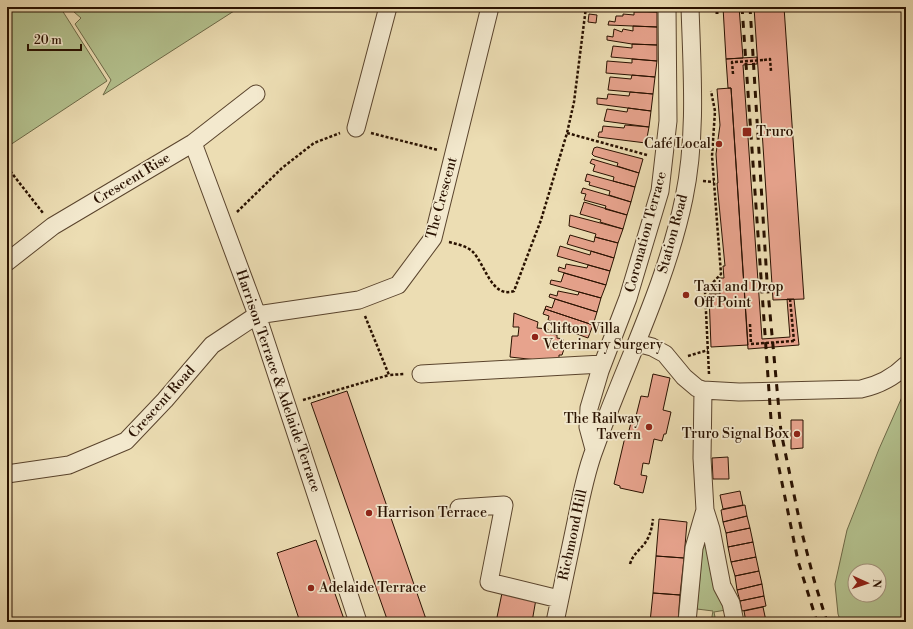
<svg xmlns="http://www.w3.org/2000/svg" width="913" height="629" font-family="'Libre Bodoni',serif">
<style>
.green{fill:#b4c28f;stroke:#6e6a48;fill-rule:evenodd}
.building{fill:#e7a38d;stroke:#291100}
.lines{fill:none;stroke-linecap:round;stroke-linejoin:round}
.minor-casing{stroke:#5a442d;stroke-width:19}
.path{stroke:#291100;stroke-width:2.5;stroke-dasharray:3 2;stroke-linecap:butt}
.minor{stroke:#f3e9ce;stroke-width:17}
.rail{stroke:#291100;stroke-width:3;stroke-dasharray:7 7;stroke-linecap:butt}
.path-bridge{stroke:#291100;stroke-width:2.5;stroke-dasharray:3 2;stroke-linecap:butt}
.poi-dot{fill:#8f2418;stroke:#f3e9ce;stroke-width:1.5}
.labels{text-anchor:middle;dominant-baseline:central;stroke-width:3.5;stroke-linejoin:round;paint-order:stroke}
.poi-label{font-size:14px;fill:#291100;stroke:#f3e9ce;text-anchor:start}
.street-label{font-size:14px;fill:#291100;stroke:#f3e9ce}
</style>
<rect width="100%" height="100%" fill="#ecddb3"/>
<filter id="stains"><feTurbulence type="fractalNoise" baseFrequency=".005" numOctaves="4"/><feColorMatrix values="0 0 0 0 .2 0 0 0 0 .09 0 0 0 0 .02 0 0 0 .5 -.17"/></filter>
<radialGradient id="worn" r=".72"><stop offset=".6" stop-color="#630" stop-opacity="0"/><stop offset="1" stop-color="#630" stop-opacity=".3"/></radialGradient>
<path class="green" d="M7 7H60L107 81 7 147Z
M70 7H235L234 11 103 95 111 80 75 24 81 18 74 12Z
M906 388V622H841L838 614 835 584 847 530 879 449ZM855 571H879V595H855Z
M704 533 726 610 714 612 716 622H711L713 611 697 609Z"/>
<path class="building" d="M605 7H657V12L614 10 605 9Z
M723 7H739L743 58 726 59Z
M754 7H784L804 299 773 300Z
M634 12H657V27L608 25 609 21 615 22 616 16H623V14L634 15Z
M589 14 597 15 596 23 588 22Z
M633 26 657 27V45L632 44 607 40V36L613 37 614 29 622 32 623 29 633 31Z
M632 44 657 45V61L611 57 613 46 632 48Z
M757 57V64L743 65 762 339 790 337 787 299H794L799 345 748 349 731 88H728L726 59Z
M632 59 657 61 655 77 606 73 607 61 632 63Z
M632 75 655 77 653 94 608 90 610 77 631 79Z
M731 88 748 345 711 347 709 294H720L719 278H724L723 266H725L717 183H718L716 154 720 125 717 89Z
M630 92 653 94 651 111 597 104V98L607 99 608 94 629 96Z
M628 108 651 111 649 127 604 121 607 109 627 112Z
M625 125 649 127 646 143 598 137 599 132H602L603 126 624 128Z
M597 147 643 159 639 173 617 166 618 163 594 156 592 154 594 148Z
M592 159 639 173 635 187 613 181 614 177 593 171 595 165 590 163Z
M587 174 635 187 631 202 609 195 610 191 589 185 590 182 585 181Z
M583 188 631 202 627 215 605 209 606 206 584 200 586 194 581 193Z
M584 202 627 215 623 229 600 222 601 220 580 214Z
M570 215 623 229 618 243 595 237 596 234 569 226Z
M570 235 594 242 595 237 618 243 614 258 567 244Z
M560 246 590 255 591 251 614 258 610 271 557 256Z
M566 264 587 268 588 265 610 271 606 285 558 271 559 267 565 269Z
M564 273 606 285 601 298 550 284 551 280 561 282Z
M558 291 578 295 579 292 601 298 597 312 549 297 550 294 557 296Z
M555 299 597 312 593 325 545 309 546 306 552 308Z
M545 309 593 325 588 338 566 330 567 327 548 320 549 316 543 314Z
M514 313 538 322 537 328 548 329 547 333 557 335V338L563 339 564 349 562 355H559V359L546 361 510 357 512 336H518L519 327H513Z
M653 374 670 378 663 410 671 412 666 434H664L662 441 654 439 649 464 643 463 641 475 647 476 643 493 620 488V486L614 484 625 437 627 438 632 419 635 420 641 396 648 397Z
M347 391 427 622H388L311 403Z
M791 420H803V448L791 449Z
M728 457 729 479H713L712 458Z
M740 491 743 505 723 509 720 495Z
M745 505 747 516 723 522 721 510Z
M747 516 750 528 726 533 723 522Z
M659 519 687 522 684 558 656 556Z
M750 528 753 542 728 547 726 533Z
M316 540 345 622H300L277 553Z
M753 542 756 557 731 562 728 547Z
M656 556 684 558 680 595 653 593Z
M756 557 759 571 735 576 731 562Z
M759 571 762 584 737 590 735 576Z
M762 584 764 596 740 601 737 590Z
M502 593 536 599 532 622H496Z
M653 593 680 595 678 622H650Z
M764 596 766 606 742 611 740 601Z
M763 607 766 621 746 622 744 611Z"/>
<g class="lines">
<defs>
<path id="minor" d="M356 128 388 7
M193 143 257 315 358 622
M7 262 53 226 193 143 256 94
M637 343 652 347 665 354 684 377 697 388 703 390 739 392 861 389C879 385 893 378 906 365
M421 374 602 364
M703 390 702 458 705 510 711 529 722 586 731 603 735 622
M594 449 588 427 589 408 600 371 628 298 660 191 668 121 667 7
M7 474 69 465 126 441 165 400 212 345 257 315 359 300 398 285 433 238 490 7
M459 508 504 505 489 582 559 599
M555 622C562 589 569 555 576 522 581 497 586 471 595 448 625 364 666 285 684 198 697 136 692 70 690 7
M687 622 694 548 705 510"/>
</defs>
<use href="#minor" class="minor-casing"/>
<path class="path" d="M764 60 770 59 771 71
M733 74 732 62H735
M371 133 438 150
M567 133 647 155
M7 167 43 213
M703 181 714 182
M237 212 282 168 314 143 340 133
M449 242C457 244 466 246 472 251 485 263 491 299 514 291L541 220 567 133 574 102 586 7
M710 286H720
M790 299 794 341
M365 316 389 375 404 374
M750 324 751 344
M688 356 708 350
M709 374 705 291 721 274 712 156 715 111 711 91
M303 400 389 375
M630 564C633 554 639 551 645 543 650 536 652 528 653 519"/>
<use href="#minor" class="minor"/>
<path class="rail" d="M717 7V18
M742 7 772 434 798 561 817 622
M750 7 767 281 781 432 802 533 814 580 827 622"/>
<path class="path-bridge" d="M735 62 764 60
M751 344 794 341"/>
</g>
<g class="poi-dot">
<rect x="742" y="127" width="10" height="10" rx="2"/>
<circle cx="719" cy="144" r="4"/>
<circle cx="686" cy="295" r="4"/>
<circle cx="535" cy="337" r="4"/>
<circle cx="649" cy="427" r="4"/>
<circle cx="797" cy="434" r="4"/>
<circle cx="369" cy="513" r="4"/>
<circle cx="311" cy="588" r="4"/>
</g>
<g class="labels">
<g class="poi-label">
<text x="756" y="132">Truro</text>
<text x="711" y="144" text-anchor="end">Café Local</text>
<text x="694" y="287">Taxi and Drop<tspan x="694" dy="16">Off Point</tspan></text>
<text x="543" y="329">Clifton Villa<tspan x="543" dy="16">Veterinary Surgery</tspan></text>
<text x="641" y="419" text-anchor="end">The Railway<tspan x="641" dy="16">Tavern</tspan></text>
<text x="789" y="434" text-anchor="end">Truro Signal Box</text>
<text x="377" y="513">Harrison Terrace</text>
<text x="319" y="588">Adelaide Terrace</text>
</g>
<g class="street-label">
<text transform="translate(132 179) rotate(-31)">Crescent Rise</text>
<text transform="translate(442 198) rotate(-75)">The Crescent</text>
<text transform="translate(646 232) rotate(-75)">Coronation Terrace</text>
<text transform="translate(673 234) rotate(-75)">Station Road</text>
<text transform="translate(278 381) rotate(71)">Harrison Terrace &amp; Adelaide Terrace</text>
<text transform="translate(162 402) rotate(-48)">Crescent Road</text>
<text transform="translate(573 535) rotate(-78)">Richmond Hill</text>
</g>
</g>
<rect width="913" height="629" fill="none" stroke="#ecddb3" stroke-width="24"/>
<rect x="8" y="8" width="897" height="613" fill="none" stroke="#291100" stroke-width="2"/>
<rect x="12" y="12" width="889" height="605" fill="none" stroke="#291100"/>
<g transform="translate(867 583) rotate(93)"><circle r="19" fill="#f3e9ce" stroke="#a2937c"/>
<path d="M0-3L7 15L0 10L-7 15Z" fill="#8f2418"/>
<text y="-6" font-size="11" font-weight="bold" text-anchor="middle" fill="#291100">N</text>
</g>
<path d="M28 44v6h53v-6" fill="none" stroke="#291100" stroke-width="2"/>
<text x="34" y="44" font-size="12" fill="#291100" stroke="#f3e9ce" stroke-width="3" paint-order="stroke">20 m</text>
<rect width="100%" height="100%" filter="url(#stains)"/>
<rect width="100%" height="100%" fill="url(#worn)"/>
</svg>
